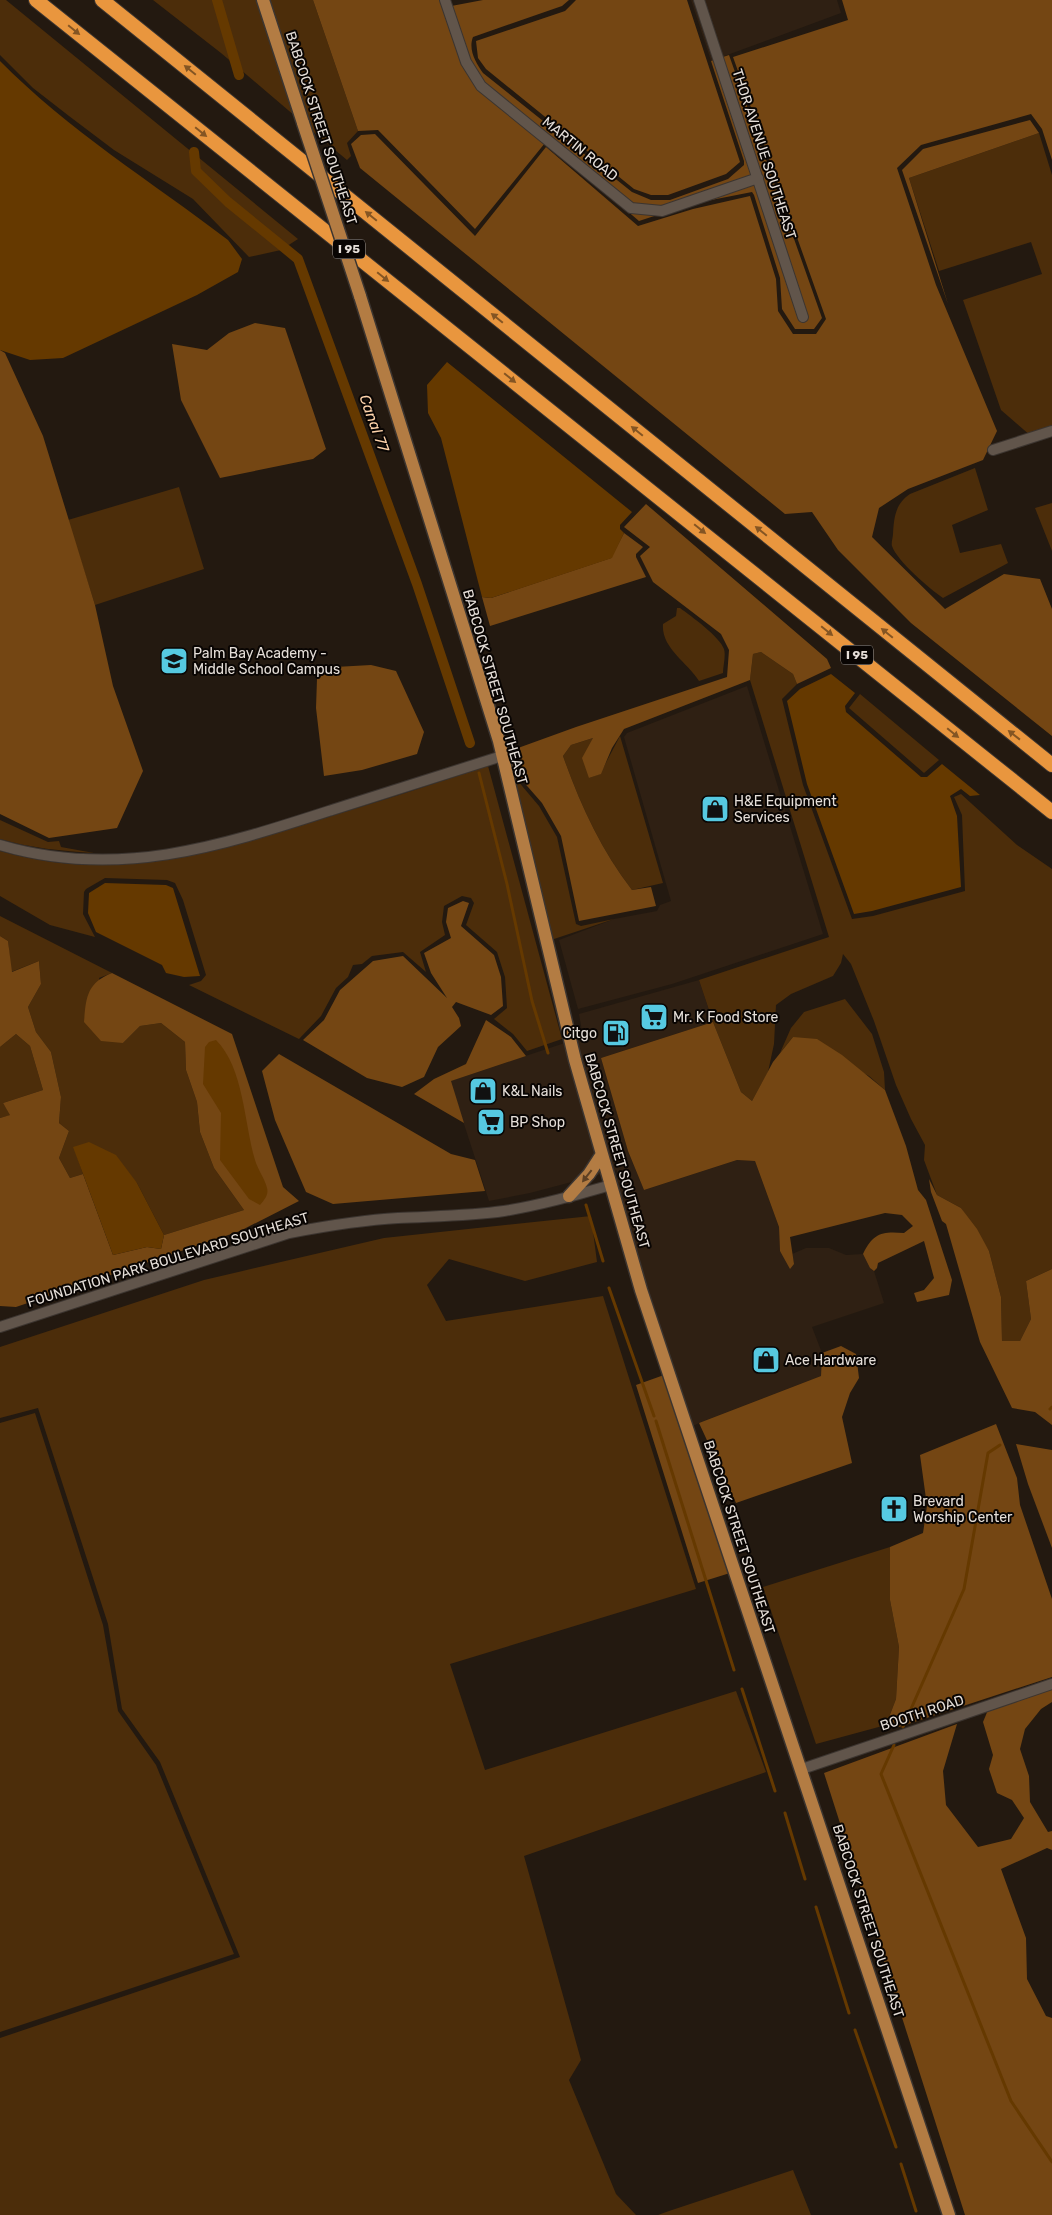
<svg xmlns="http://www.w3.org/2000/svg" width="1052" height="2215" font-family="Rubik,sans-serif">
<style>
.built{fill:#2f2013}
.green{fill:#4c2d0a}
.forest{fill:#744613}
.water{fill:#653900}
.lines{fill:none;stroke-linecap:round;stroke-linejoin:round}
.stream{stroke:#653900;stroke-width:3}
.canal{stroke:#653900;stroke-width:10}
.minor-casing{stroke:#3c3530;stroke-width:12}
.major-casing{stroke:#3c3530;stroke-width:15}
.highway-casing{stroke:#3c3530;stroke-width:16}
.minor{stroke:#61554b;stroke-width:10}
.major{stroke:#b37c43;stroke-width:12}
.highway{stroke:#e9963e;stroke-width:14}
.major-bridge-casing{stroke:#3c3530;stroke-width:15;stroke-linecap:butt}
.major-bridge{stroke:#b37c43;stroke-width:12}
.oneway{fill:#845523}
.oneway2{fill:#5e4023}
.labels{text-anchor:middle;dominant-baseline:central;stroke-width:4;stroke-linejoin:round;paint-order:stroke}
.shield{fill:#090503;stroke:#a39d98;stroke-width:1}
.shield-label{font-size:12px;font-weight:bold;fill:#e5ded8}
.street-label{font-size:14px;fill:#e5ded8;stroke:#090503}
.poi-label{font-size:14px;fill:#e5ded8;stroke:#090503;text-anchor:start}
.water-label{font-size:15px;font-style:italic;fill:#fed3ab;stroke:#090503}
</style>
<rect width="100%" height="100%" fill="#231910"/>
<path class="built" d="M691 0H837L841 13 711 61Z
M747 686 823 934 672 984 578 1009 559 940 614 919 657 911 660 905 671 901 624 737 627 733Z
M699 980 713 1022 601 1058 628 1151 644 1190 737 1160 755 1161 779 1227 780 1251 794 1263 792 1254 806 1248H829L846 1255 863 1254 870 1268 874 1271 884 1303 812 1327 822 1353 821 1376 699 1423 687 1429 631 1241 617 1182V1170L530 1193 489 1201 450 1081 583 1037 579 1014Z"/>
<path class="green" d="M0 0H6L298 239 281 250 249 257 193 199 114 150 69 116 33 88 0 55Z
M153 0H257L295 116 221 53Z
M268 0H313L358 131 347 143 351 156 347 160 310 129Z
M1039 133 1052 175V431L1031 436 1001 410 963 300 1042 274 1031 242 939 271 909 178Z
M975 468 988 510 952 525 960 553 1001 544 1008 563 943 598C930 589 897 561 892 546 891 543 893 537 893 534 894 518 895 504 910 494Z
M179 487 204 569 95 605 68 520Z
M1052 503V551L1035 508Z
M677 608H680C691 616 720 637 724 649 726 656 723 666 723 673L699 681C687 662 661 648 663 624L676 616Z
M761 652 793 674 797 684 782 699 803 785 852 919 873 916 965 891 962 815 954 797 961 794 1017 845 1052 869V1269L1026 1281 1031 1319 1020 1341H1002L1001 1297 989 1251 961 1208 937 1195 924 1160 925 1145 911 1119 896 1085 874 1021 851 964 843 954 841 963 833 976 791 994 776 1005 774 1044 768 1072 752 1101 741 1092 713 1022 699 980 829 937 750 680 753 654Z
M860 694 939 760 924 773 849 708Z
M620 736 663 883 632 890C601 850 580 804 563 756L571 745 593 738 589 778 600 774Z
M515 761 517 780 539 806 557 837 576 924 581 926 614 919 551 940 508 762Z
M488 766 562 1039 527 1051 513 1034 494 1019 507 1008 505 977 497 952 466 925 474 903 471 898 462 896 444 906 442 922 445 935 420 952 426 972 403 952 372 956 362 964 353 965 348 977 336 988 321 1016 299 1039 189 985 201 981 206 975 183 900 175 883 167 880 105 878 86 889 84 892 83 914 95 937 50 925 0 896V851C115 884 216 853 325 818 380 801 434 784 488 766Z
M0 820 48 842 59 841 61 847 94 853C62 851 30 848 0 839Z
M0 916 112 973 99 978 123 1043 140 1026 161 1023 185 1042 186 1070 197 1102 200 1132 214 1168 244 1210 164 1235 137 1183 74 1147 83 1174 70 1178 59 1158 69 1131 59 1123 61 1097 51 1052 36 1032 28 1007 41 984 39 961 11 972 8 941 0 936Z
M845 999 872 1034 884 1072 885 1090 869 1076 793 1037 780 1053 791 1028 804 1012Z
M16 1034 30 1046 43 1090 3 1103 11 1115 0 1118V1047Z
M591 1216 597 1262 525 1281 449 1259 427 1285 446 1321 603 1296 696 1589 450 1664 485 1770 736 1691 766 1772 524 1856 581 2060 569 2080 616 2194 636 2215H0V2038L240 1957 160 1762 122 1709 108 1624 38 1408 0 1418V1347L204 1280 384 1238Z
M35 1413 103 1625 118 1711 156 1765 234 1954 0 2032V1423Z
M890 1547V1600L899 1647 896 1699 886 1725 816 1744 763 1587Z
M793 2170 811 2215H658L669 2211Z"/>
<path class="forest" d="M313 0H443L446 7 483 0H569L562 6 473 37C468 50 476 63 483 73L632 192 651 200H670L728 179 744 165V161L711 61 729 55 822 318 814 329H795L782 309 780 278 754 195 752 192 691 204 639 221 549 144 545 143 475 229 378 130 358 131Z
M576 0H687L740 162 726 174 668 195H651L634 189 486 69 478 58 476 41 565 11Z
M842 0H1052V160L1042 129 1031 114 921 145 897 168 936 285 997 431 983 460 908 489 879 508 872 537 945 609 1004 574 1040 579 1052 609V736L911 623 838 550 812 512 785 514 360 168 351 144 361 135 375 134 475 236 546 147 638 226 693 209 750 196 776 279 778 311 793 334H816L826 319 733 57 848 20Z
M1030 120 1039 133 909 178 948 304 902 170 923 149Z
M255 323 285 328 326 449 313 459 220 478 181 400 172 344 207 350 229 333Z
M0 350 5 353 43 436 95 605 113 686 143 771 117 828 49 838 0 814Z
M646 504 827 659 831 668 797 684 793 674 761 652 753 654 750 680 624 729 612 748 601 774 589 778 582 758 593 738 571 745 563 756C580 804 601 850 632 890L651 887 656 906 579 921 561 836 542 803 521 779 518 748 576 727 727 677 729 650 721 634 653 582 640 556 650 547 624 527Z
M624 533 643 547 636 554V557L646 577 490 626 482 597 491 598 611 558Z
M371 665 396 671 424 732 417 754 362 770 324 776 316 708 317 679 335 667Z
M463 901 469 903 461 926 494 955 501 977 503 1006 491 1015 456 1002 452 1007 459 1018 461 1026 438 1047 424 1077 402 1087 367 1078 303 1040 324 1020 340 990 373 961 403 956 447 998 431 973 424 953 451 938 446 922 448 908Z
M0 936 8 941 12 972 39 961 41 984 28 1007 36 1032 51 1052 61 1097 59 1123 69 1131 59 1158 70 1178 83 1174 113 1255 147 1247 161 1249 164 1235 244 1210 214 1168 200 1132 197 1102 186 1070 185 1042 161 1023 140 1026 123 1043 101 1041 84 1022C86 997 87 983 112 973L232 1034 283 1187 299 1201 240 1231 16 1307 0 1306V1118L10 1115 3 1103 43 1090 30 1046 16 1034 0 1047Z
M486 1020 511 1037 526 1056 451 1081 464 1123 414 1094 434 1079 466 1064Z
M713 1022 741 1092 752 1101 773 1062 793 1037 817 1039 842 1055 885 1090 906 1146 918 1190 926 1200 952 1280 949 1295 917 1302 914 1293 924 1290 934 1278 924 1241 878 1263 877 1268 874 1271 870 1268 863 1254C873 1233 882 1231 904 1233L913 1226 902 1215 885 1213 790 1237 794 1264 790 1269 780 1251 779 1227 755 1161 737 1160 644 1190 628 1151 601 1058Z
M279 1054 451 1154 475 1160 485 1191 333 1204 306 1192 275 1120 262 1071Z
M929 1179 937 1195 961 1208 977 1229 989 1251 1001 1297 1002 1341H1020L1031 1319 1026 1281 1052 1269V1425L1035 1412 1012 1408 980 1342 946 1224 942 1221 931 1192Z
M841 1346 856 1354 859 1378 850 1393 842 1417 852 1463 736 1503 699 1423 821 1376 822 1353Z
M664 1375 730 1573 698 1583 636 1385Z
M996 1424 1017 1478 1020 1505 1052 1599V1677L899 1727 886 1725 896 1699 899 1647 890 1600V1547L923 1533 927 1506 920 1455Z
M1016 1444 1052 1450V1548L1028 1484Z
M1052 1688V1702L1041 1709 1025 1729 1020 1749 1029 1776 1030 1802 1048 1832 1052 1831V1850L1047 1848 1001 1869 1026 1938 1027 1979 1046 2016 1052 2018V2215H965L824 1773 957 1724 943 1771 946 1805 978 1847 1011 1839 1024 1818 1012 1800 997 1793 989 1769 993 1755 983 1722 988 1710Z"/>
<path class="water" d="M0 61C68 130 152 182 228 240L242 259 238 272 197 295 63 358 30 360 0 350Z
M447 362 632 512 620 525V529L624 533 612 558 491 598 482 597 441 438 428 413 427 385Z
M831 674 855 693 845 706 846 712 921 777H927L942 764 980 795 970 796 961 789 950 796 957 816 961 887 872 911 854 914 807 784 787 701 800 689Z
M105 883 166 885 173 888 200 976 184 977 166 973 162 965 96 932 88 913 89 893Z
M216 1040C244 1068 244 1123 255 1160 258 1170 265 1179 267 1188 269 1195 264 1200 260 1205L249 1199 220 1160 221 1113 203 1084 205 1047 209 1042Z
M89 1142 116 1155 137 1183 164 1235 161 1249 147 1247 113 1255 73 1147Z"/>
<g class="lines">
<path class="stream" d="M479 773 507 884 532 1001 548 1053
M586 1205 603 1261
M609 1288 654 1416
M1050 1409 1052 1407
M656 1421 734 1670
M742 1689 775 1791
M903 1727 964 1589 988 1453 1000 1445
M894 1745 881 1774 1011 2101 1052 2162
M785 1813 805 1879
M816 1907 849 2013
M855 2030 896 2147
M901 2164 916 2211"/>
<path class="canal" d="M217 0 239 75
M194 152 196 171 228 202 298 259 417 584 470 743"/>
<defs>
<path id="minor" d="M445 0 466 62 481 86 631 208 662 211 758 178
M699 0 803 317
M993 450 1052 431
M0 845C118 880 221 846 332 810 389 792 445 774 502 756
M0 1327 289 1233C326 1226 361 1220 398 1218 434 1216 469 1216 504 1211 541 1205 576 1195 611 1185
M802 1769 1052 1684"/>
<path id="major" d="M263 0 303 123
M360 296 499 741 575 1060 641 1290 949 2215
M569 1196 589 1174 602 1154"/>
<path id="highway" d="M36 0 1052 812
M102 0 1052 765"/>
</defs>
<use href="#minor" class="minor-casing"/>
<use href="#major" class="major-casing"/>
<use href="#highway" class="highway-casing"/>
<use href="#minor" class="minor"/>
<use href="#major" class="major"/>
<use href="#highway" class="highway"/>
<defs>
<path id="major-bridge" d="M303 123 360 296"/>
</defs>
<use href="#major-bridge" class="major-bridge-casing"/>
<use href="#major-bridge" class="major-bridge"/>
</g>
<defs><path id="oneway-solid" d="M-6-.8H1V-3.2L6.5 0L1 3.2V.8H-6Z" transform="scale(1.25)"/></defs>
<g class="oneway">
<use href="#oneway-solid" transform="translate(74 30) rotate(39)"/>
<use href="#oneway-solid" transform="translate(190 70) rotate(-141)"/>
<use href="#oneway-solid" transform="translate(201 132) rotate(39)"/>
<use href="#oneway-solid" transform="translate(371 216) rotate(-141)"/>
<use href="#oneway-solid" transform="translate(383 277) rotate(39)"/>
<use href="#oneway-solid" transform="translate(497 318) rotate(-141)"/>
<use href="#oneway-solid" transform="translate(510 378) rotate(39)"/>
<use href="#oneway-solid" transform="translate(637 431) rotate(-141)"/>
<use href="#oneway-solid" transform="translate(700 529) rotate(39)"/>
<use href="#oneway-solid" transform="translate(761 531) rotate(-141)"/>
<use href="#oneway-solid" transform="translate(827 631) rotate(39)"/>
<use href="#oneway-solid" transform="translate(887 633) rotate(-141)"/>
<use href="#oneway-solid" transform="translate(953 733) rotate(39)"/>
<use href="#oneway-solid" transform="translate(1014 735) rotate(-142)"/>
</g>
<use class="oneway2" href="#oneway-solid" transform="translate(587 1176) rotate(128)"/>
<defs>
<symbol id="school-square" viewBox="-11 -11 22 22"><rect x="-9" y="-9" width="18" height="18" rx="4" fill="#56c9e1" stroke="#090503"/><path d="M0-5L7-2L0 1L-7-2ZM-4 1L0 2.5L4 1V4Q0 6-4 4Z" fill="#111"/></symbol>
<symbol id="shop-square" viewBox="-11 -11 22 22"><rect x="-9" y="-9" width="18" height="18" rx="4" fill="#56c9e1" stroke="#090503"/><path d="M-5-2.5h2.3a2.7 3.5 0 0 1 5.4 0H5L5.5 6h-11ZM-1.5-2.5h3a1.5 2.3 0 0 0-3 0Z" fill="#111"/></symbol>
<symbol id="supermarket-square" viewBox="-11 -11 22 22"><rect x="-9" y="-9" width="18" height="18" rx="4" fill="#56c9e1" stroke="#090503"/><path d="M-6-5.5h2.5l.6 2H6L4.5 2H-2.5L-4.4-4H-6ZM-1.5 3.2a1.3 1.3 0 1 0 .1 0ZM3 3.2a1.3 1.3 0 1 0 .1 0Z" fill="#111"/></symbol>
<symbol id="fuel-square" viewBox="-11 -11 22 22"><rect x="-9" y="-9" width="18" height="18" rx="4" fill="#56c9e1" stroke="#090503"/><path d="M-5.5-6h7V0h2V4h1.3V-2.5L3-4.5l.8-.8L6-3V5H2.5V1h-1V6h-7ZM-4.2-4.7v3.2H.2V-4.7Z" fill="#111"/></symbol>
<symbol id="church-square" viewBox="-11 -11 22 22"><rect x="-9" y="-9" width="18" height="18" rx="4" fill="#56c9e1" stroke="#090503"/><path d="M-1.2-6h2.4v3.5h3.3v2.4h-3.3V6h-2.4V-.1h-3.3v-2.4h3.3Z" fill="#111"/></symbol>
</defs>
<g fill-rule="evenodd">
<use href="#school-square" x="158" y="645" width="32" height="32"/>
<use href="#shop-square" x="699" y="793" width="32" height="32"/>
<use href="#supermarket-square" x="638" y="1001" width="32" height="32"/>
<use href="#fuel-square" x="600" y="1017" width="32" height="32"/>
<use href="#shop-square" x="467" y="1075" width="32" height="32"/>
<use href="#supermarket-square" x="475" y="1106" width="32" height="32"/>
<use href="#shop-square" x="750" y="1344" width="32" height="32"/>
<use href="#church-square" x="878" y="1493" width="32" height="32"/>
</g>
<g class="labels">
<g class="shield">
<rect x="333" y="239.5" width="32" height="19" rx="4"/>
<rect x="841" y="645.5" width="32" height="19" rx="4"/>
</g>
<g class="shield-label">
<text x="349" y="249">I 95</text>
<text x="857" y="655">I 95</text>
</g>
<g class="street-label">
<text transform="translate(321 128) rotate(72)">BABCOCK STREET SOUTHEAST</text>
<text transform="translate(580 149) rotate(39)">MARTIN ROAD</text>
<text transform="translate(764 154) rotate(72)">THOR AVENUE SOUTHEAST</text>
<text transform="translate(495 687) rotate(74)">BABCOCK STREET SOUTHEAST</text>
<text transform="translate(617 1151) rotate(74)">BABCOCK STREET SOUTHEAST</text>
<text transform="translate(168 1260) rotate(-17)">FOUNDATION PARK BOULEVARD SOUTHEAST</text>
<text transform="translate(739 1537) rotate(72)">BABCOCK STREET SOUTHEAST</text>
<text transform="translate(922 1713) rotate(-18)">BOOTH ROAD</text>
<text transform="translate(868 1921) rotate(72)">BABCOCK STREET SOUTHEAST</text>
</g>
<g class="poi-label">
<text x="193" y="653">Palm Bay Academy -<tspan x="193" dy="16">Middle School Campus</tspan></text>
<text x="734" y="801">H&amp;E Equipment<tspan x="734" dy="16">Services</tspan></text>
<text x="673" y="1017">Mr. K Food Store</text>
<text x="597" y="1033" text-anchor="end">Citgo</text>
<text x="502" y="1091">K&amp;L Nails</text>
<text x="510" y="1122">BP Shop</text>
<text x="785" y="1360">Ace Hardware</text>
<text x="913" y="1501">Brevard<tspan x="913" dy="16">Worship Center</tspan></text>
</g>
<g class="water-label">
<text transform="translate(374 423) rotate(70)">Canal 77</text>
</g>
</g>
</svg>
